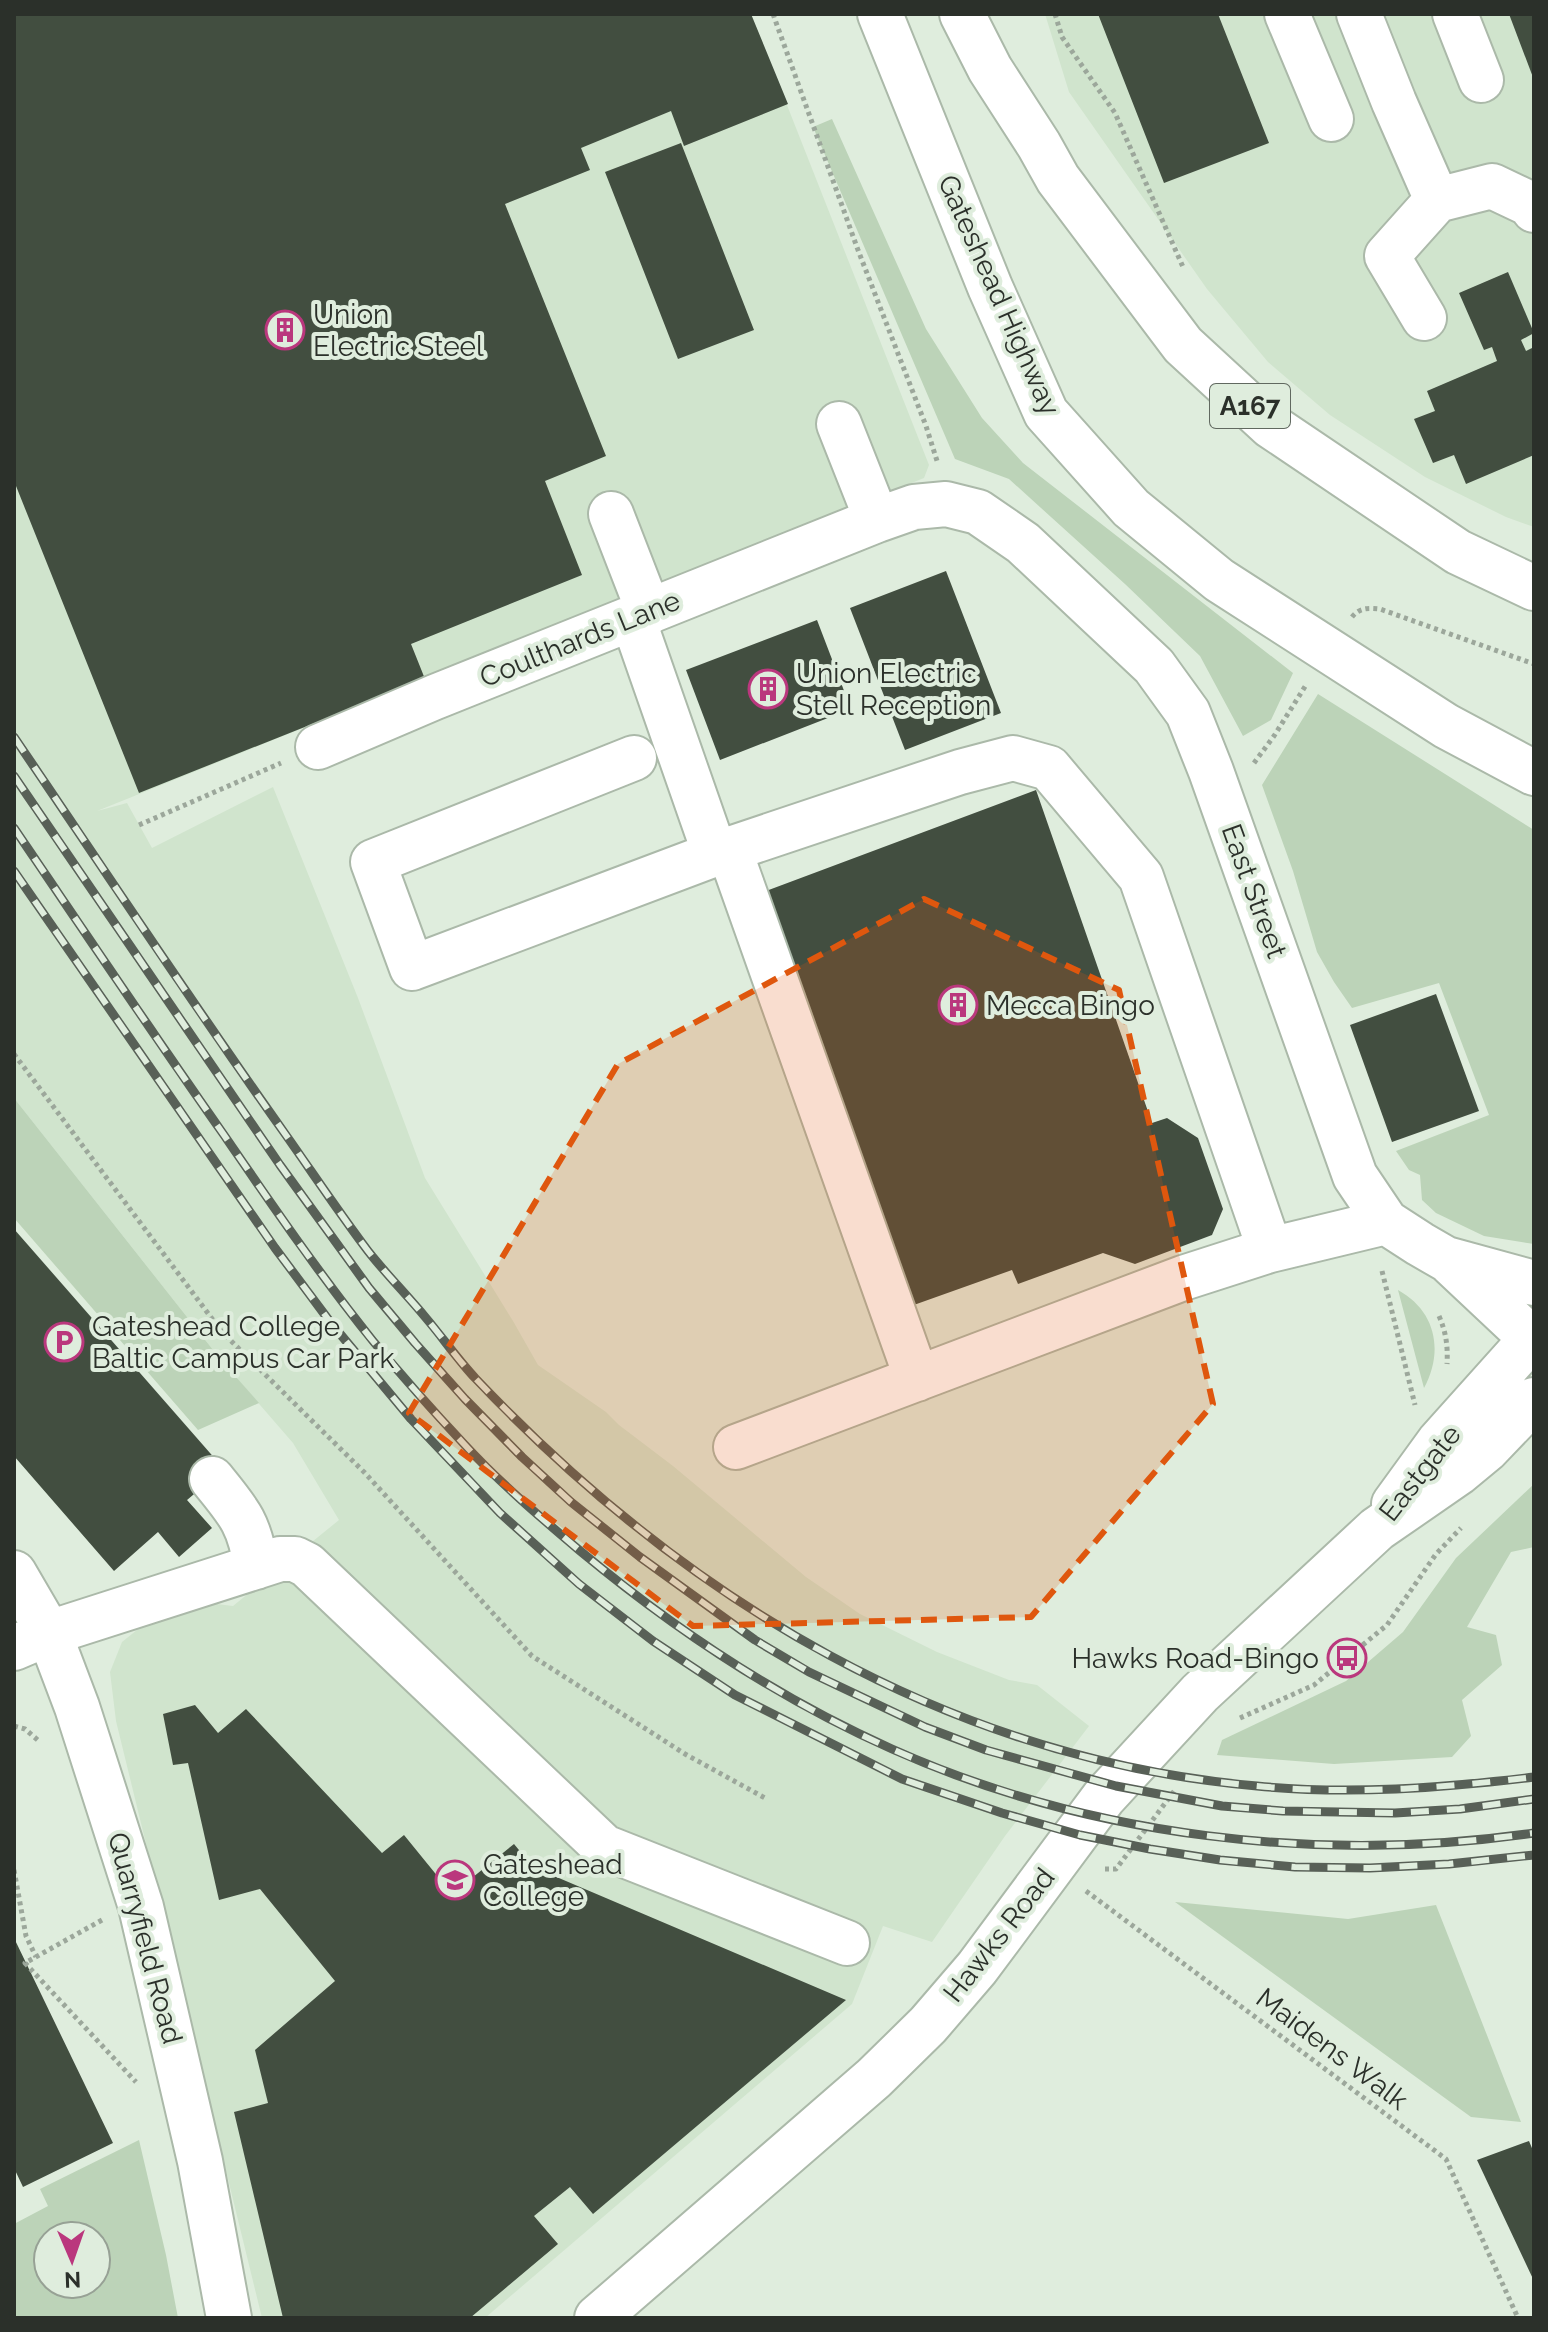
<svg xmlns="http://www.w3.org/2000/svg" width="1548" height="2332" font-family="Raleway,sans-serif">
<style>
.built{fill:#d0e4cd}
.green{fill:#bcd3b8;fill-rule:evenodd}
.building{fill:#424e40}
.lines{fill:none;stroke-linecap:round;stroke-linejoin:round}
.minor-casing{stroke:#abb9a9;stroke-width:48}
.highway-casing{stroke:#abb9a9;stroke-width:48}
.path{stroke:#9ca79b;stroke-width:5;stroke-dasharray:4 4;stroke-linecap:butt}
.minor{stroke:#fff;stroke-width:44}
.highway{stroke:#fff;stroke-width:44}
.rail-casing{stroke:#586057;stroke-width:9}
.rail{stroke:#dfeddd;stroke-width:6;stroke-dasharray:18;stroke-linecap:butt}
.marked{fill:#df570e;fill-opacity:0.2;stroke:#df570e;stroke-width:6;stroke-dasharray:16 10;stroke-linejoin:round}
.labels{text-anchor:middle;dominant-baseline:central;stroke-width:8;stroke-linejoin:round;paint-order:stroke}
.shield{fill:#dfeddd;stroke:#616960;stroke-width:2}
.shield-label{font-size:26px;font-weight:bold;fill:#2b302a}
.street-label{font-size:28px;fill:#2b302a;stroke:#dfeddd}
.poi-label{font-size:28px;fill:#2b302a;stroke:#dfeddd;text-anchor:start}
</style>
<rect width="100%" height="100%" fill="#dfeddd"/>
<path class="built" d="M14 14H751L929 465 924 478 97 811 127 803 152 848 273 787 358 998 425 1178 513 1321 538 1365 606 1412 619 1425 673 1466 806 1577 860 1614 937 1652 1009 1680 1037 1685 1089 1726 1005 1836 932 1942 883 1926 852 2004 485 2318H262L116 1721 110 1672 122 1642 147 1622 209 1603 233 1606 339 1520 293 1443 221 1360 14 1098Z
M1045 14H1534V527L1506 517 1425 477 1330 415 1268 362 1207 289 1069 92Z"/>
<path class="green" d="M832 119 926 329 982 418 1023 463 1293 673 1271 720 1243 736 1200 656 1125 584 1009 479 955 459 813 127Z
M1318 694 1534 830V1244L1484 1236 1436 1213 1422 1200 1420 1175 1409 1170 1396 1151 1489 1115 1439 983 1352 1008 1334 982 1317 952 1293 871 1262 785Z
M14 1098 221 1360 259 1403 198 1430 14 1218Z
M1398 1290C1436 1311 1444 1351 1424 1388Z
M1534 1484V1547L1511 1552 1467 1627 1496 1635 1502 1665 1462 1700 1471 1736 1452 1757 1334 1764 1217 1755 1222 1740 1346 1681 1403 1632 1456 1558Z
M1175 1902 1348 1919 1436 1905 1521 2122 1471 2117Z
M139 2140 166 2255 178 2318H14V2224L48 2206 40 2189ZM48 2236H96V2284H48Z"/>
<path class="building" d="M14 14H751L788 104 684 146 671 111 581 148 590 170 505 204 606 456 545 481 582 575 411 644 425 679 139 793 14 481Z
M1098 14H1218L1269 143 1164 183Z
M1509 14H1534V80Z
M681 143 754 330 678 359 605 172Z
M1508 272 1534 333 1521 340 1526 351 1534 347V455L1466 484 1454 455 1433 463 1414 419 1435 411 1427 391 1497 361 1492 347 1484 350 1459 293Z
M946 571 1001 713 905 750 850 608Z
M817 620 851 709 720 760 686 670Z
M1036 790 1152 1123 1167 1118 1198 1138 1223 1209 1212 1235 1135 1264 1103 1253 1018 1284 1012 1270 911 1306 766 891Z
M1436 994 1479 1111 1392 1142 1350 1025Z
M14 1229 224 1469 187 1500 212 1528 179 1557 158 1532 114 1571 14 1456Z
M195 1705 218 1733 246 1709 382 1853 404 1835 452 1894 514 1844 533 1867 846 2000 593 2214 570 2187 534 2216 558 2244 470 2318H283L234 2112 268 2103 255 2050 335 1981 260 1889 219 1900 188 1763 173 1765 163 1714Z
M14 1938 113 2143 23 2187 14 2168Z
M1529 2141 1534 2153V2281L1477 2160Z"/>
<g class="lines">
<defs>
<path id="minor" d="M1287 14 1331 119
M1359 14 1394 102 1437 200 1387 256 1424 318
M1455 14 1481 80
M1437 200 1492 186 1530 204 1534 210
M839 424 877 520
M611 514 649 612
M633 619 715 854
M318 747 435 697 877 520 914 507 946 504 978 512 1023 543 1154 666 1188 713 1211 771 1355 1176 1386 1222 1420 1244 1446 1259 1534 1283
M634 758 373 862 412 968 715 854 960 772 1013 758 1049 768 1141 877 1270 1250
M729 849 917 1379
M1451 1263 1534 1341
M736 1447 1183 1278 1270 1250 1386 1222
M212 1479C239 1512 250 1524 256 1567
M1394 1504 1439 1442 1534 1336
M14 1573 49 1633 77 1707 141 1907 200 2161 229 2318
M14 1648 49 1633 280 1559H295L307 1565 604 1847 847 1943
M597 2318 874 2078 928 2025 977 1968 1104 1797 1200 1693 1377 1529 1458 1473 1487 1449 1534 1400"/>
<path id="highway" d="M880 14 990 287 1046 413 1131 508 1219 580 1446 726 1534 773
M962 14 990 69 1039 145 1058 179 1183 345 1271 426 1458 552 1534 588"/>
</defs>
<use href="#minor" class="minor-casing"/>
<use href="#highway" class="highway-casing"/>
<path class="path" d="M773 14 858 250 926 426 938 464
M1055 14 1062 37 1115 113 1183 267
M1352 617C1360 607 1369 608 1380 609L1534 664
M1254 763 1274 736 1306 685
M139 825 281 763
M14 1054 222 1332 364 1472 532 1656 685 1754 765 1798
M1382 1271 1415 1405
M1439 1316C1446 1332 1448 1346 1447 1364
M1240 1718 1314 1685 1387 1625 1436 1554 1461 1528
M14 1726 25 1729 40 1742
M1105 1869H1116L1175 1790
M14 1870 26 1936 36 1957
M1086 1891 1446 2159 1518 2318
M102 1920 25 1963 136 2082"/>
<use href="#minor" class="minor"/>
<use href="#highway" class="highway"/>
<defs>
<path id="rail" d="M14 737C105 871 194 1006 288 1138 314 1175 340 1214 368 1251 386 1274 407 1295 426 1318 443 1338 458 1360 476 1379 687 1601 949 1759 1257 1786 1350 1795 1442 1788 1534 1777
M14 776 280 1165 369 1288 415 1343 465 1399 522 1457 571 1502 640 1557 755 1640 809 1672 925 1727 986 1750 1116 1786 1222 1806 1283 1811 1395 1813 1460 1809 1534 1799
M14 828C84 931 153 1034 224 1135 272 1205 320 1275 373 1341 402 1376 433 1411 464 1444 499 1482 540 1517 579 1550 674 1629 779 1699 892 1749 1089 1837 1321 1864 1534 1833
M14 871 275 1248 331 1323 411 1419 500 1513 579 1584 653 1641 735 1695 902 1779 1002 1813 1080 1835 1150 1849 1220 1860 1295 1867 1370 1868 1449 1864 1534 1855"/>
</defs>
<use href="#rail" class="rail-casing"/>
<use href="#rail" class="rail"/>
</g>
<path class="marked" d="M924 899 1119 990 1213 1404 1031 1617 693 1626 409 1413 618 1064Z"/>
<defs>
<symbol id="building-ring" viewBox="-11 -11 22 22"><circle r="9.5" fill="#dfeddd" stroke="#ba377d" stroke-width="1.5"/><path d="M-4-6H4V6H1V3H-1V6H-4ZM-2.5-4.3h1.7v1.8h-1.7ZM.8-4.3h1.7v1.8H.8ZM-2.5-1h1.7V.8h-1.7ZM.8-1h1.7V.8H.8Z" fill="#ba377d"/></symbol>
<symbol id="parking-ring" viewBox="-11 -11 22 22"><circle r="9.5" fill="#dfeddd" stroke="#ba377d" stroke-width="1.5"/><path d="M-3.5-5.5H1a3.5 3.5 0 0 1 0 7H-1V5.5H-3.5ZM-1-3.4V-.6H.8a1.4 1.4 0 0 0 0-2.8Z" fill="#ba377d"/></symbol>
<symbol id="bus-ring" viewBox="-11 -11 22 22"><circle r="9.5" fill="#dfeddd" stroke="#ba377d" stroke-width="1.5"/><path d="M-5-6H5V4H4V6H2V4H-2V6H-4V4H-5ZM-3.5-4V0h7V-4ZM-3.5 1.2v1.5H-2V1.2ZM2 1.2v1.5H3.5V1.2Z" fill="#ba377d"/></symbol>
<symbol id="university-ring" viewBox="-11 -11 22 22"><circle r="9.5" fill="#dfeddd" stroke="#ba377d" stroke-width="1.5"/><path d="M0-5L7-2L0 1L-7-2ZM-4 1L0 2.5L4 1V4Q0 6-4 4Z" fill="#ba377d"/></symbol>
</defs>
<g fill-rule="evenodd">
<use href="#building-ring" x="263" y="308" width="44" height="44"/>
<use href="#building-ring" x="746" y="667" width="44" height="44"/>
<use href="#building-ring" x="936" y="983" width="44" height="44"/>
<use href="#parking-ring" x="42" y="1320" width="44" height="44"/>
<use href="#bus-ring" x="1325" y="1636" width="44" height="44"/>
<use href="#university-ring" x="433" y="1858" width="44" height="44"/>
</g>
<g class="labels">
<rect class="shield" x="1210" y="384" width="80" height="44" rx="6"/>
<g class="shield-label">
<text x="1250" y="406">A167</text>
</g>
<g class="street-label">
<text transform="translate(999 295) rotate(66)">Gateshead Highway</text>
<text transform="translate(580 639) rotate(-22)">Coulthards Lane</text>
<text transform="translate(1254 891) rotate(70)">East Street</text>
<text transform="translate(1420 1473) rotate(-52)">Eastgate</text>
<text transform="translate(999 1935) rotate(-52)">Hawks Road</text>
<text transform="translate(145 1938) rotate(75)">Quarryfield Road</text>
<text transform="translate(1332 2049) rotate(37)">Maidens Walk</text>
</g>
<g class="poi-label">
<text x="313" y="314">Union<tspan x="313" dy="32">Electric Steel</tspan></text>
<text x="796" y="673">Union Electric<tspan x="796" dy="32">Stell Reception</tspan></text>
<text x="986" y="1005">Mecca Bingo</text>
<text x="92" y="1326">Gateshead College<tspan x="92" dy="32">Baltic Campus Car Park</tspan></text>
<text x="1319" y="1658" text-anchor="end">Hawks Road-Bingo</text>
<text x="483" y="1864">Gateshead<tspan x="483" dy="32">College</tspan></text>
</g>
</g>
<rect width="1548" height="2332" fill="none" stroke="#2b302a" stroke-width="32"/>
<g transform="translate(72 2260) rotate(178)"><circle r="38" fill="#dfeddd" stroke="#97a195" stroke-width="2"/>
<path d="M0-6L14 30L0 20L-14 30Z" fill="#ba377d"/>
<text y="-12" font-size="22" font-weight="bold" text-anchor="middle" fill="#2b302a">N</text>
</g>
</svg>
